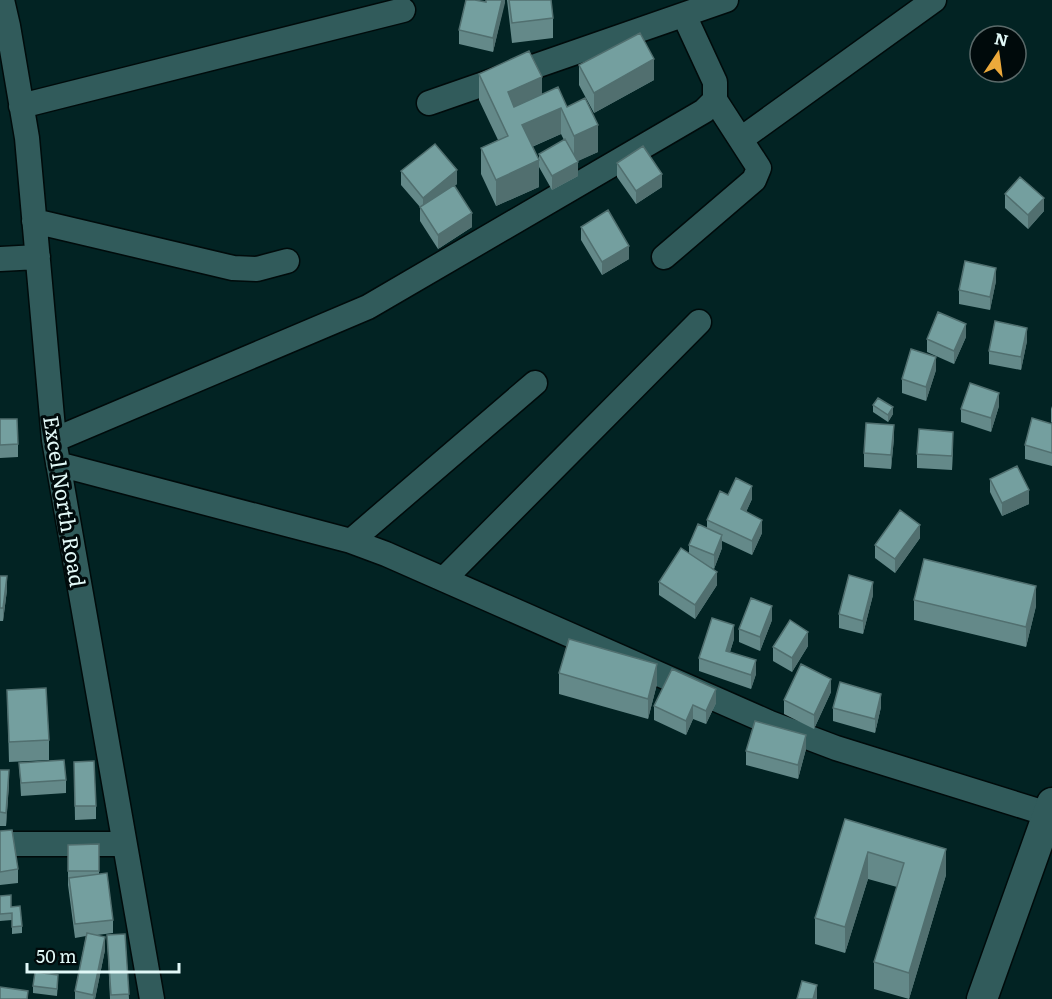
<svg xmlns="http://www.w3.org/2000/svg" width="1052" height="999" font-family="Literata,serif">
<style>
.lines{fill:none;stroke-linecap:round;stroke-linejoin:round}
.minor-casing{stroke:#000b0b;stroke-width:27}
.tertiary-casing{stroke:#000b0b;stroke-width:33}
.minor{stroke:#315b5b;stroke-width:24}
.tertiary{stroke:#315b5b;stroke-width:30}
.wall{fill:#648989}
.shaded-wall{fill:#516f6f}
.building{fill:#749f9f;stroke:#516f6f;stroke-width:1.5}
.labels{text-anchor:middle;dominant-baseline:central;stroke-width:6;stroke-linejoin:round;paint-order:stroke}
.street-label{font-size:21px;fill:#e1f8f7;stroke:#000a0b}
</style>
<rect width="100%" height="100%" fill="#022323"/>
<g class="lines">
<defs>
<path id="minor" d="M2 0 8 26 27 138 54 440 152 999
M429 103 726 0
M21 106 403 10
M741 139 934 0
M34 221 233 268 257 269 287 261
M664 257 754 180 759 168 715 100
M0 259 38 257
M54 440 368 307 704 111 715 100V82L684 15
M58 464 351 541 386 554 770 723 836 748 1048 814
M351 541 535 383
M444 579 699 322
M0 844H124"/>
<path id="tertiary" d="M982 999 1052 803"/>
</defs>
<use href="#minor" class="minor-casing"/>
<use href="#tertiary" class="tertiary-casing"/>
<use href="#minor" class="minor"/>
<use href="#tertiary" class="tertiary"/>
</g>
<path class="wall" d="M505 0 493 52 459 44V30L486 2Z
M507 0H551L553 18V38L512 43Z
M579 65 654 80 594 113 579 85Z
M479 74 542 95 567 107 598 152 577 161 578 176 552 190 539 167V154L564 140 561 134 532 147 539 187 496 206 481 174V148L498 140 479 100Z
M617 163 662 187 636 204 617 177Z
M401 171 457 184 454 186 472 227 438 249 420 221V207L401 185Z
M1005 194 1044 211 1028 229 1005 208Z
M581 227 629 259 602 275 581 240Z
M996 281 990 310 959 304V290Z
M966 337 954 364 927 352V339Z
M1027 341 1021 370 989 364V351Z
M936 370 926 401 902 393V379Z
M873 405 893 414 888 422 873 412Z
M999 406 991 432 961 422V409Z
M1052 406V423L1051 422V409Z
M0 419 18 444V457L0 458Z
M1052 424V466L1025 459V445Z
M894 438 891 469 864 467V453Z
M953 445 952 470 917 468V454Z
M990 479 1029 504 1002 516 990 492Z
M728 495 752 499 746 512 762 533 752 555 722 541V548L714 569 710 567 717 585 695 619 659 595V582L689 553V545L707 528V520Z
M920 538 895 573 875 558V545Z
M0 576 7 590 3 621H0Z
M873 595 863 634 839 628V614Z
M914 600 1036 606 1026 647 914 620Z
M772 620 760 651 739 642V629Z
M734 639 730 652 756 674 751 689 699 671V658Z
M808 646 792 672 773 661V647Z
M559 673 657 684 648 719 559 694Z
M7 690 49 740V760L9 762Z
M831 692 814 729 784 714V700Z
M716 703 706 724 693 719 686 735 654 720V706Z
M881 707 875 733 833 721V708Z
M806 749 798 779 746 765V751Z
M74 762 96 806V819L75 820Z
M19 763 66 780V793L21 796Z
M0 770 9 784 6 826H0Z
M845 819 946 875 909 999 874 989V962L897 887 868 879 845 953 815 944V918Z
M0 831 18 869V883L0 885Z
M99 844V874L113 920V933L97 935 105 950 95 999H75V991L86 936 75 938 68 885V845Z
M0 896 11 907 22 926V933L12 934V920L0 921Z
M125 934 129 999H110L107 935Z
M58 982 57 996 33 993V986Z"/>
<path class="shaded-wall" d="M502 0H505V3L493 52V38Z
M654 59V80L594 113V93Z
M542 77V103L508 118V92Z
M561 108V134L522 151V125Z
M598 125V152L574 163V136Z
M539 160V187L496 206V180Z
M578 162V176L552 190V176Z
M457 170V184L423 211V198Z
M662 174V187L636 204V191Z
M1044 198V211L1028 229V215Z
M472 213V227L438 249V235Z
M629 246V259L602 275V262Z
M996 268V281L990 310V297Z
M966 324V337L954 364V351Z
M1027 328V341L1021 370V357Z
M936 357V370L926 401V387Z
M999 393V406L991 432V418Z
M893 407V414L888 422V415Z
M894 425V438L891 469V455Z
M953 432V445L952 470V456Z
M752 486V499L741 523V509Z
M1029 490V504L1002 516V503Z
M762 520V533L752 555V541Z
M920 525V538L895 573V559Z
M722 535V548L714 569V555Z
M717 572V585L695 619V605Z
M7 576V590L3 621V608Z
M873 582V595L863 634V621Z
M1036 586V606L1026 647V627Z
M772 606V620L760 651V637Z
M734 625V639L726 664V651Z
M808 632V646L792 672V658Z
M756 660V674L751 689V675Z
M657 664V684L648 719V699Z
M831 679V692L814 729V715Z
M716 689V703L706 724V711Z
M881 694V707L875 733V719Z
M693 705V719L686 735V721Z
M806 735V749L798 779V765Z
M9 770V784L6 826V813Z
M946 849V875L909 999V973Z
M868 852V879L845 953V927Z
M105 937V950L95 999H93Z
M817 985V999H813Z"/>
<path class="building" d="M466 0H475L486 2V0H502L493 38 459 30Z
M509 0H551L553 18 512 23Z
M640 33 654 59 594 93 579 65Z
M529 51 542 77 508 92 514 107 558 87 567 107 585 98 598 125 574 136 561 108 522 125 539 160 496 180 481 148 508 136 479 74Z
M565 139 578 162 552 176 539 154Z
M435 144 457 170 423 198 401 171Z
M643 146 662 174 636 191 617 163Z
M1020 177 1044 198 1028 215 1005 194Z
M454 185 472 213 438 235 420 207Z
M608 210 629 246 602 262 581 227Z
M965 261 996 268 990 297 959 290Z
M938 312 966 324 954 351 927 339Z
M995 321 1027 328 1021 357 989 351Z
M911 349 936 357 926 387 902 379Z
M970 383 999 393 991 418 961 409Z
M878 398 893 407 888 415 873 405Z
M1032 418 1052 424V453L1025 445Z
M0 419H17L18 444 0 445Z
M866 423 894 425 891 455 864 453Z
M919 429 953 432 952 456 917 454Z
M1017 466 1029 490 1002 503 990 479Z
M736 478 752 486 741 509 762 520 752 541 707 520 720 491 728 495Z
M900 510 920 525 895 559 875 545Z
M698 524 722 535 714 555 689 545Z
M681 548 717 572 695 605 659 582Z
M924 559 1036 586 1026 627 914 600Z
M849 575 873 582 863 621 839 614Z
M0 576H7L3 608H0Z
M751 598 772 606 760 637 739 629Z
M712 618 734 625 726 651 756 660 751 675 699 658Z
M790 620 808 632 792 658 773 647Z
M569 639 657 664 648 699 559 673Z
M801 664 831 679 814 715 784 700Z
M672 669 716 689 706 711 693 705 686 721 654 706Z
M840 682 881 694 875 719 833 708Z
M46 688 49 740 9 742 7 690Z
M755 721 806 735 798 765 746 751Z
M64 760 66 780 21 783 19 763Z
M94 761 96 806H75L74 762Z
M0 770H9L6 813 0 812Z
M845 819 946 849 909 973 874 962 904 863 868 852 845 927 815 918Z
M12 830 18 869 0 872V831Z
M99 844V871H68V845Z
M107 873 113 920 75 924 69 878Z
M11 895V907L20 906 22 926 12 927V913L0 914V896Z
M87 933 105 937 93 995 75 991Z
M125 934 129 994 111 995 107 935Z
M35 972 58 975 57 989 33 986Z
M802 981 817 985 813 999H797Z
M0 987 28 991 27 999H0Z"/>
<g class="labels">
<g class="street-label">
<text transform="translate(66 501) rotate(81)">Excel North Road</text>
</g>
</g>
<g transform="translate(998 54) rotate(13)"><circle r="28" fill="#000a0b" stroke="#5a6969" stroke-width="1.5"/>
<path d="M0-4.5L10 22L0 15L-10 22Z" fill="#eca93b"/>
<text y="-9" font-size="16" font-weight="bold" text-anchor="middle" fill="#e1f8f7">N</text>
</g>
<path d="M27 963v9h152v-9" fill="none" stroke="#e1f8f7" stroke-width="3"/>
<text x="36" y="963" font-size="18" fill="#e1f8f7" stroke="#000a0b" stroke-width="4.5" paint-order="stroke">50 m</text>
</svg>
